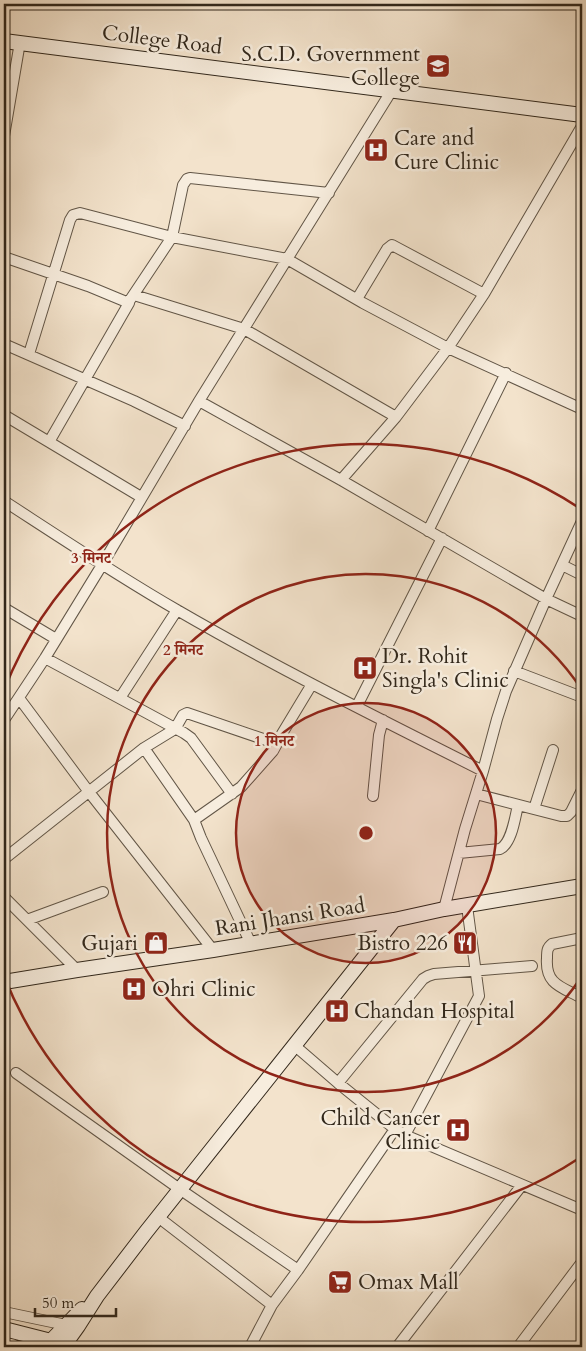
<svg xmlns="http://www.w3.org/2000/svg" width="586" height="1351" font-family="Cardo,'Noto Serif Devanagari',serif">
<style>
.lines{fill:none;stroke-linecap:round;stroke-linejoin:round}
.street-casing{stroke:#625647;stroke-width:12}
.secondary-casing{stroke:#31271b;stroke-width:16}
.primary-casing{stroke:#31271b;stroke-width:18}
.street{stroke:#f7edde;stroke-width:10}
.secondary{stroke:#f7edde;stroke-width:14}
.primary{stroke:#f3e3cc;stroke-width:15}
.ring{fill:none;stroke:#8f2418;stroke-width:2.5}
.labels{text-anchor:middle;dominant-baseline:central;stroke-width:5;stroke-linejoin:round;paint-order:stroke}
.street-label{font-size:21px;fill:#31271b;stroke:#f7edde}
.poi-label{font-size:21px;fill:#31271b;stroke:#f7edde;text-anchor:start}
.centre{fill:#8f2418;stroke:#f7edde;stroke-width:2.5}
.ring-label{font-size:15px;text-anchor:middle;font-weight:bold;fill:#8f2418;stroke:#f7edde;stroke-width:5;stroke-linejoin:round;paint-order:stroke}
</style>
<rect width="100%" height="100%" fill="#f3e3cc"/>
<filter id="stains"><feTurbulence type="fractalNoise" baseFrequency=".004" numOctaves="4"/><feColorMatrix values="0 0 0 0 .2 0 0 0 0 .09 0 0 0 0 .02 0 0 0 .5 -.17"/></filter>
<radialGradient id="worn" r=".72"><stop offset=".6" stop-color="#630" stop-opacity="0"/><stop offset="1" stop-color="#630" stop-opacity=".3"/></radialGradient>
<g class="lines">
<defs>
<path id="street" d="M4 136 20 42
M4 257 88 286 129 303 49 442
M134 295 244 329 396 417
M357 299 387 249 392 245 484 294
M130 300 172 237 183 185 187 179 190 178 329 193
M4 344 134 401 185 426
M29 354 70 220 73 215 80 213 172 237 287 259 363 303 448 348 582 409
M199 401 341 480 546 599 582 616
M4 415 141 497
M341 480 396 417 448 348 484 294 582 126
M4 501C61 538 118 576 177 610 277 668 380 719 483 771
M428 531 506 373
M562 565 582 575
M4 608 56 639
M45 658 184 733 191 738 232 794
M514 671 582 697
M19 698 89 792 213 950
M120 698 177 610
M357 706 442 538
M4 720 45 658 102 565 199 401 392 90
M144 748 194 820 201 838 251 944
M476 794 561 816H567L571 812 582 790
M373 796 379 735 383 720
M534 809 553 750
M194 820 241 787 273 751 279 740
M459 853 500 849C512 843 515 817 518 805
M4 859 144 748 175 729 183 715 187 713 272 742H277L312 684
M4 897 77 970
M444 909 465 829 483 771 497 719 506 691 546 599 582 521
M27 920 103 892
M582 938 552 944C547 948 547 951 547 958 545 985 562 987 582 998
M294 1045 338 1083 395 1129 405 1135 582 1210
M16 1073 181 1190 298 1270
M338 1083 423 979 428 976 434 974 532 966
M405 1135 479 996 467 906
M158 1217 272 1305 298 1270 395 1129
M4 1312 66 1325
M250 1347 272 1305
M397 1347 522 1185
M518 1347 582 1262"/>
<path id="secondary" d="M4 41 582 115
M4 982 77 970 213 950 394 920 444 909 582 886
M4 1329 59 1343
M45 1347 82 1309
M63 1347 78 1326 97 1296 146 1232 394 920"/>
<path id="primary" d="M4 1345 13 1347"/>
</defs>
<use href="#street" class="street-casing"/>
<use href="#secondary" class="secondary-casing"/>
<use href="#primary" class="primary-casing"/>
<use href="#street" class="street"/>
<use href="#secondary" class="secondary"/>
<use href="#primary" class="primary"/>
</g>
<circle cx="366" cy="833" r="130" fill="#8f2418" fill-opacity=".12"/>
<g class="ring">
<circle cx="366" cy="833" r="130"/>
<path d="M582 976A259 259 0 1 1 582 690"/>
<path d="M581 1157A389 389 0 0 1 4 976M4 690A389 389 0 0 1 581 509"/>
</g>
<defs>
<symbol id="university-square" viewBox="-11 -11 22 22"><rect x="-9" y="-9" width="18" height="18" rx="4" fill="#8f2418" stroke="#f7edde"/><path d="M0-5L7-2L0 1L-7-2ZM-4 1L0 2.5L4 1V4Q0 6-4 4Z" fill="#fff"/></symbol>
<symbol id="hospital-square" viewBox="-11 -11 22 22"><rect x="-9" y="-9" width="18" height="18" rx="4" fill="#8f2418" stroke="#f7edde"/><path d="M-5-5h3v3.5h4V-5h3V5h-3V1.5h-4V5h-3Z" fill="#fff"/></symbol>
<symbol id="shop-square" viewBox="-11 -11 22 22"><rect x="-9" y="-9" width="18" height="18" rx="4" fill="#8f2418" stroke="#f7edde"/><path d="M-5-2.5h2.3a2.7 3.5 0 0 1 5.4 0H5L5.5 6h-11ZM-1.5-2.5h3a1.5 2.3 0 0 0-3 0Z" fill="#fff"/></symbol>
<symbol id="restaurant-square" viewBox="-11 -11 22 22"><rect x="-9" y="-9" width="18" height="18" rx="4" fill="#8f2418" stroke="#f7edde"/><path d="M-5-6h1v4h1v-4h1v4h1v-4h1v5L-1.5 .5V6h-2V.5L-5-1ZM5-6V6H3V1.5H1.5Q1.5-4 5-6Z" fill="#fff"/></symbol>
<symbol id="supermarket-square" viewBox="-11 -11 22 22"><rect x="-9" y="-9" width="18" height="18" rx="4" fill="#8f2418" stroke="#f7edde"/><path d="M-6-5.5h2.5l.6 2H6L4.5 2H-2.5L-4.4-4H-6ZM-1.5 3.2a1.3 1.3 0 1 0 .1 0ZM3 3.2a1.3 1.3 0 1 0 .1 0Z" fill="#fff"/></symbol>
</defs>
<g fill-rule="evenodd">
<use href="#university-square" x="424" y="52" width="28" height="28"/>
<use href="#hospital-square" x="362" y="136" width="28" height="28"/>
<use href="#hospital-square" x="351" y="654" width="28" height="28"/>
<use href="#shop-square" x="142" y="929" width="28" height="28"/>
<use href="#restaurant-square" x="451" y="929" width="28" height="28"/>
<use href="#hospital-square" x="120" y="975" width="28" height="28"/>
<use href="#hospital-square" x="323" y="997" width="28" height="28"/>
<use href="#hospital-square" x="444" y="1116" width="28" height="28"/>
<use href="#supermarket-square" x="326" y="1268" width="28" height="28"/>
</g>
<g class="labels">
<g class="street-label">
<text transform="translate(162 40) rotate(7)">College Road</text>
<text transform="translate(290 917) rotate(-9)">Rani Jhansi Road</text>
</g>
<g class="poi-label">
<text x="420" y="54" text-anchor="end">S.C.D. Government<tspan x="420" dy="24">College</tspan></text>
<text x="394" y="138">Care and<tspan x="394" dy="24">Cure Clinic</tspan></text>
<text x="382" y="656">Dr. Rohit<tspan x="382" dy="24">Singla's Clinic</tspan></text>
<text x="138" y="943" text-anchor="end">Gujari</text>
<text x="448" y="943" text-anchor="end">Bistro 226</text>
<text x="152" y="989">Ohri Clinic</text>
<text x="354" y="1011">Chandan Hospital</text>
<text x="440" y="1118" text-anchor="end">Child Cancer<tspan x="440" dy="24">Clinic</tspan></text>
<text x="358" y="1282">Omax Mall</text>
</g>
</g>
<circle cx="366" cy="833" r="8" class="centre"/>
<g class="ring-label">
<text x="91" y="563">3 मिनट</text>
<text x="183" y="655">2 मिनट</text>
<text x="274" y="746">1 मिनट</text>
</g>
<rect width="586" height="1351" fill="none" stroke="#f3e3cc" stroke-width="20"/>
<rect x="5" y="5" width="576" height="1341" fill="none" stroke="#31271b" stroke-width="2.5"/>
<rect x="10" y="10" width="566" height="1331" fill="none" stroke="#31271b"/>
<path d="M35 1308v8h81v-8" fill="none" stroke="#31271b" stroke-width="2.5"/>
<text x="42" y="1308" font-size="15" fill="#31271b" stroke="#f7edde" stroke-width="4" paint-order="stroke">50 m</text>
<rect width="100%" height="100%" filter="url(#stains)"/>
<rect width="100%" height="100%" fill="url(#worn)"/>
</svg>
